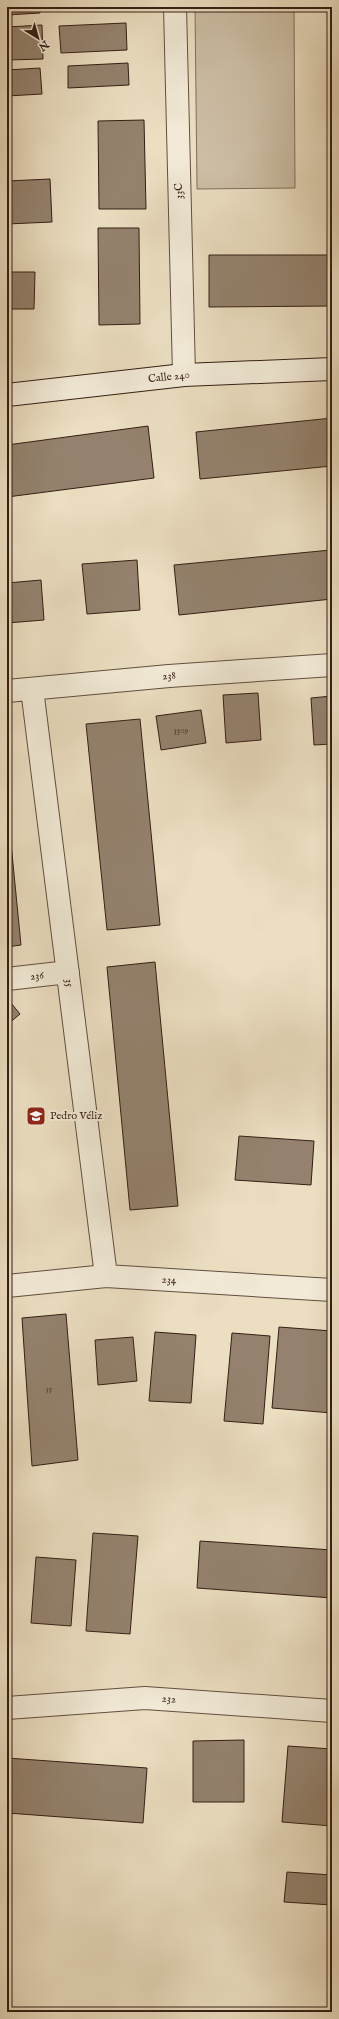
<svg xmlns="http://www.w3.org/2000/svg" width="339" height="2019" font-family="'IM FELL English',serif">
<style>
.green{fill:#ccbda4;stroke:#806e5c}
.building{fill:#94826e;stroke:#351e14}
.lines{fill:none;stroke-linecap:round;stroke-linejoin:round}
.street-casing{stroke:#624e3f;stroke-width:24}
.secondary-casing{stroke:#351e14;stroke-width:24}
.street{stroke:#f2ead7;stroke-width:22}
.secondary{stroke:#f2ead7;stroke-width:22}
.labels{text-anchor:middle;dominant-baseline:central;stroke-width:4;stroke-linejoin:round;paint-order:stroke}
.number-label{font-size:9px;fill:#4d372a}
.street-label{font-size:11px;fill:#351e14;stroke:#f2ead7}
.poi-label{font-size:11px;fill:#351e14;stroke:#f2ead7;text-anchor:start}
</style>
<rect width="100%" height="100%" fill="#ebdec1"/>
<filter id="stains"><feTurbulence type="fractalNoise" baseFrequency=".005" numOctaves="4"/><feColorMatrix values="0 0 0 0 .2 0 0 0 0 .09 0 0 0 0 .02 0 0 0 .5 -.17"/></filter>
<radialGradient id="worn" r=".72"><stop offset=".6" stop-color="#630" stop-opacity="0"/><stop offset="1" stop-color="#630" stop-opacity=".3"/></radialGradient>
<path class="green" d="M195 7H294L295 188 197 189Z"/>
<path class="building" d="M7 7H40V13L7 15Z
M64 7H107L64 9Z
M126 23 127 50 61 53 59 26Z
M42 25 43 59 7 60V27Z
M128 63 129 85 68 88V66Z
M40 68 42 94 7 96V70Z
M144 120 146 209H99L98 121Z
M50 179 52 222 7 224V181Z
M98 228H139L140 324 99 325Z
M209 255H332V306L209 307Z
M7 272H35L34 309H7Z
M332 418V466L200 479 196 432Z
M148 426 154 478 7 497V445Z
M331 550 332 599 179 615 174 565Z
M137 560 140 610 87 614 82 564Z
M41 580 44 620 7 623V583Z
M258 693 261 740 226 743 223 695Z
M332 696V744L314 745 311 698Z
M201 710 206 743 161 750 156 716Z
M140 719 160 925 107 930 86 724Z
M7 803 21 945 7 947Z
M155 962 178 1206 130 1210 107 967Z
M7 998 20 1014 7 1025Z
M239 1136 314 1141 311 1185 235 1180Z
M66 1314 78 1460 32 1466 22 1318Z
M279 1327 332 1331V1413L272 1408Z
M155 1332 196 1335 191 1403 149 1401Z
M232 1333 270 1336 263 1424 224 1421Z
M133 1337 137 1381 98 1385 95 1340Z
M93 1533 138 1536 130 1634 86 1631Z
M200 1541 332 1550V1598L197 1588Z
M36 1557 76 1560 71 1626 31 1623Z
M244 1740V1802H193V1741Z
M288 1746 332 1749V1826L282 1822Z
M7 1758 147 1768 143 1823 7 1813Z
M287 1872 332 1875V1905L284 1902Z"/>
<g class="lines">
<defs>
<path id="street" d="M175 7 184 375
M32 689 106 1276
M7 691 169 676 332 665
M7 979 68 972
M7 1286 106 1276 332 1290
M7 1708 145 1698 332 1711"/>
<path id="secondary" d="M7 395 184 375 332 369"/>
</defs>
<use href="#street" class="street-casing"/>
<use href="#secondary" class="secondary-casing"/>
<use href="#street" class="street"/>
<use href="#secondary" class="secondary"/>
</g>
<defs>
<symbol id="school-square" viewBox="-11 -11 22 22"><rect x="-9" y="-9" width="18" height="18" rx="4" fill="#8f2418" stroke="#f2ead7"/><path d="M0-5L7-2L0 1L-7-2ZM-4 1L0 2.5L4 1V4Q0 6-4 4Z" fill="#fff"/></symbol>
</defs>
<g fill-rule="evenodd">
<use href="#school-square" x="25" y="1105" width="22" height="22"/>
</g>
<g class="labels">
<g class="number-label">
<text x="181" y="730">3309</text>
<text x="49" y="1389">55</text>
</g>
<g class="street-label">
<text transform="translate(179 191) rotate(-92)">33C</text>
<text transform="translate(169 377) rotate(-6)">Calle 240</text>
<text transform="translate(169 676) rotate(-5)">238</text>
<text transform="translate(37 976) rotate(-6)">236</text>
<text transform="translate(69 983) rotate(83)">35</text>
<text transform="translate(169 1280) rotate(3)">234</text>
<text transform="translate(169 1699) rotate(4)">232</text>
</g>
<g class="poi-label">
<text x="50" y="1116">Pedro Véliz</text>
</g>
</g>
<rect width="339" height="2019" fill="none" stroke="#ebdec1" stroke-width="24"/>
<rect x="8" y="8" width="323" height="2003" fill="none" stroke="#351e14" stroke-width="2"/>
<rect x="12" y="12" width="315" height="1995" fill="none" stroke="#351e14"/>
<g transform="translate(38 38) rotate(143)" stroke="#f2ead7" stroke-width="3" paint-order="stroke">
<path d="M0-3L7 15L0 10L-7 15Z" fill="#351e14"/>
<text y="-6" font-size="11" font-weight="bold" text-anchor="middle" fill="#351e14">N</text>
</g>
<rect width="100%" height="100%" filter="url(#stains)"/>
<rect width="100%" height="100%" fill="url(#worn)"/>
</svg>
